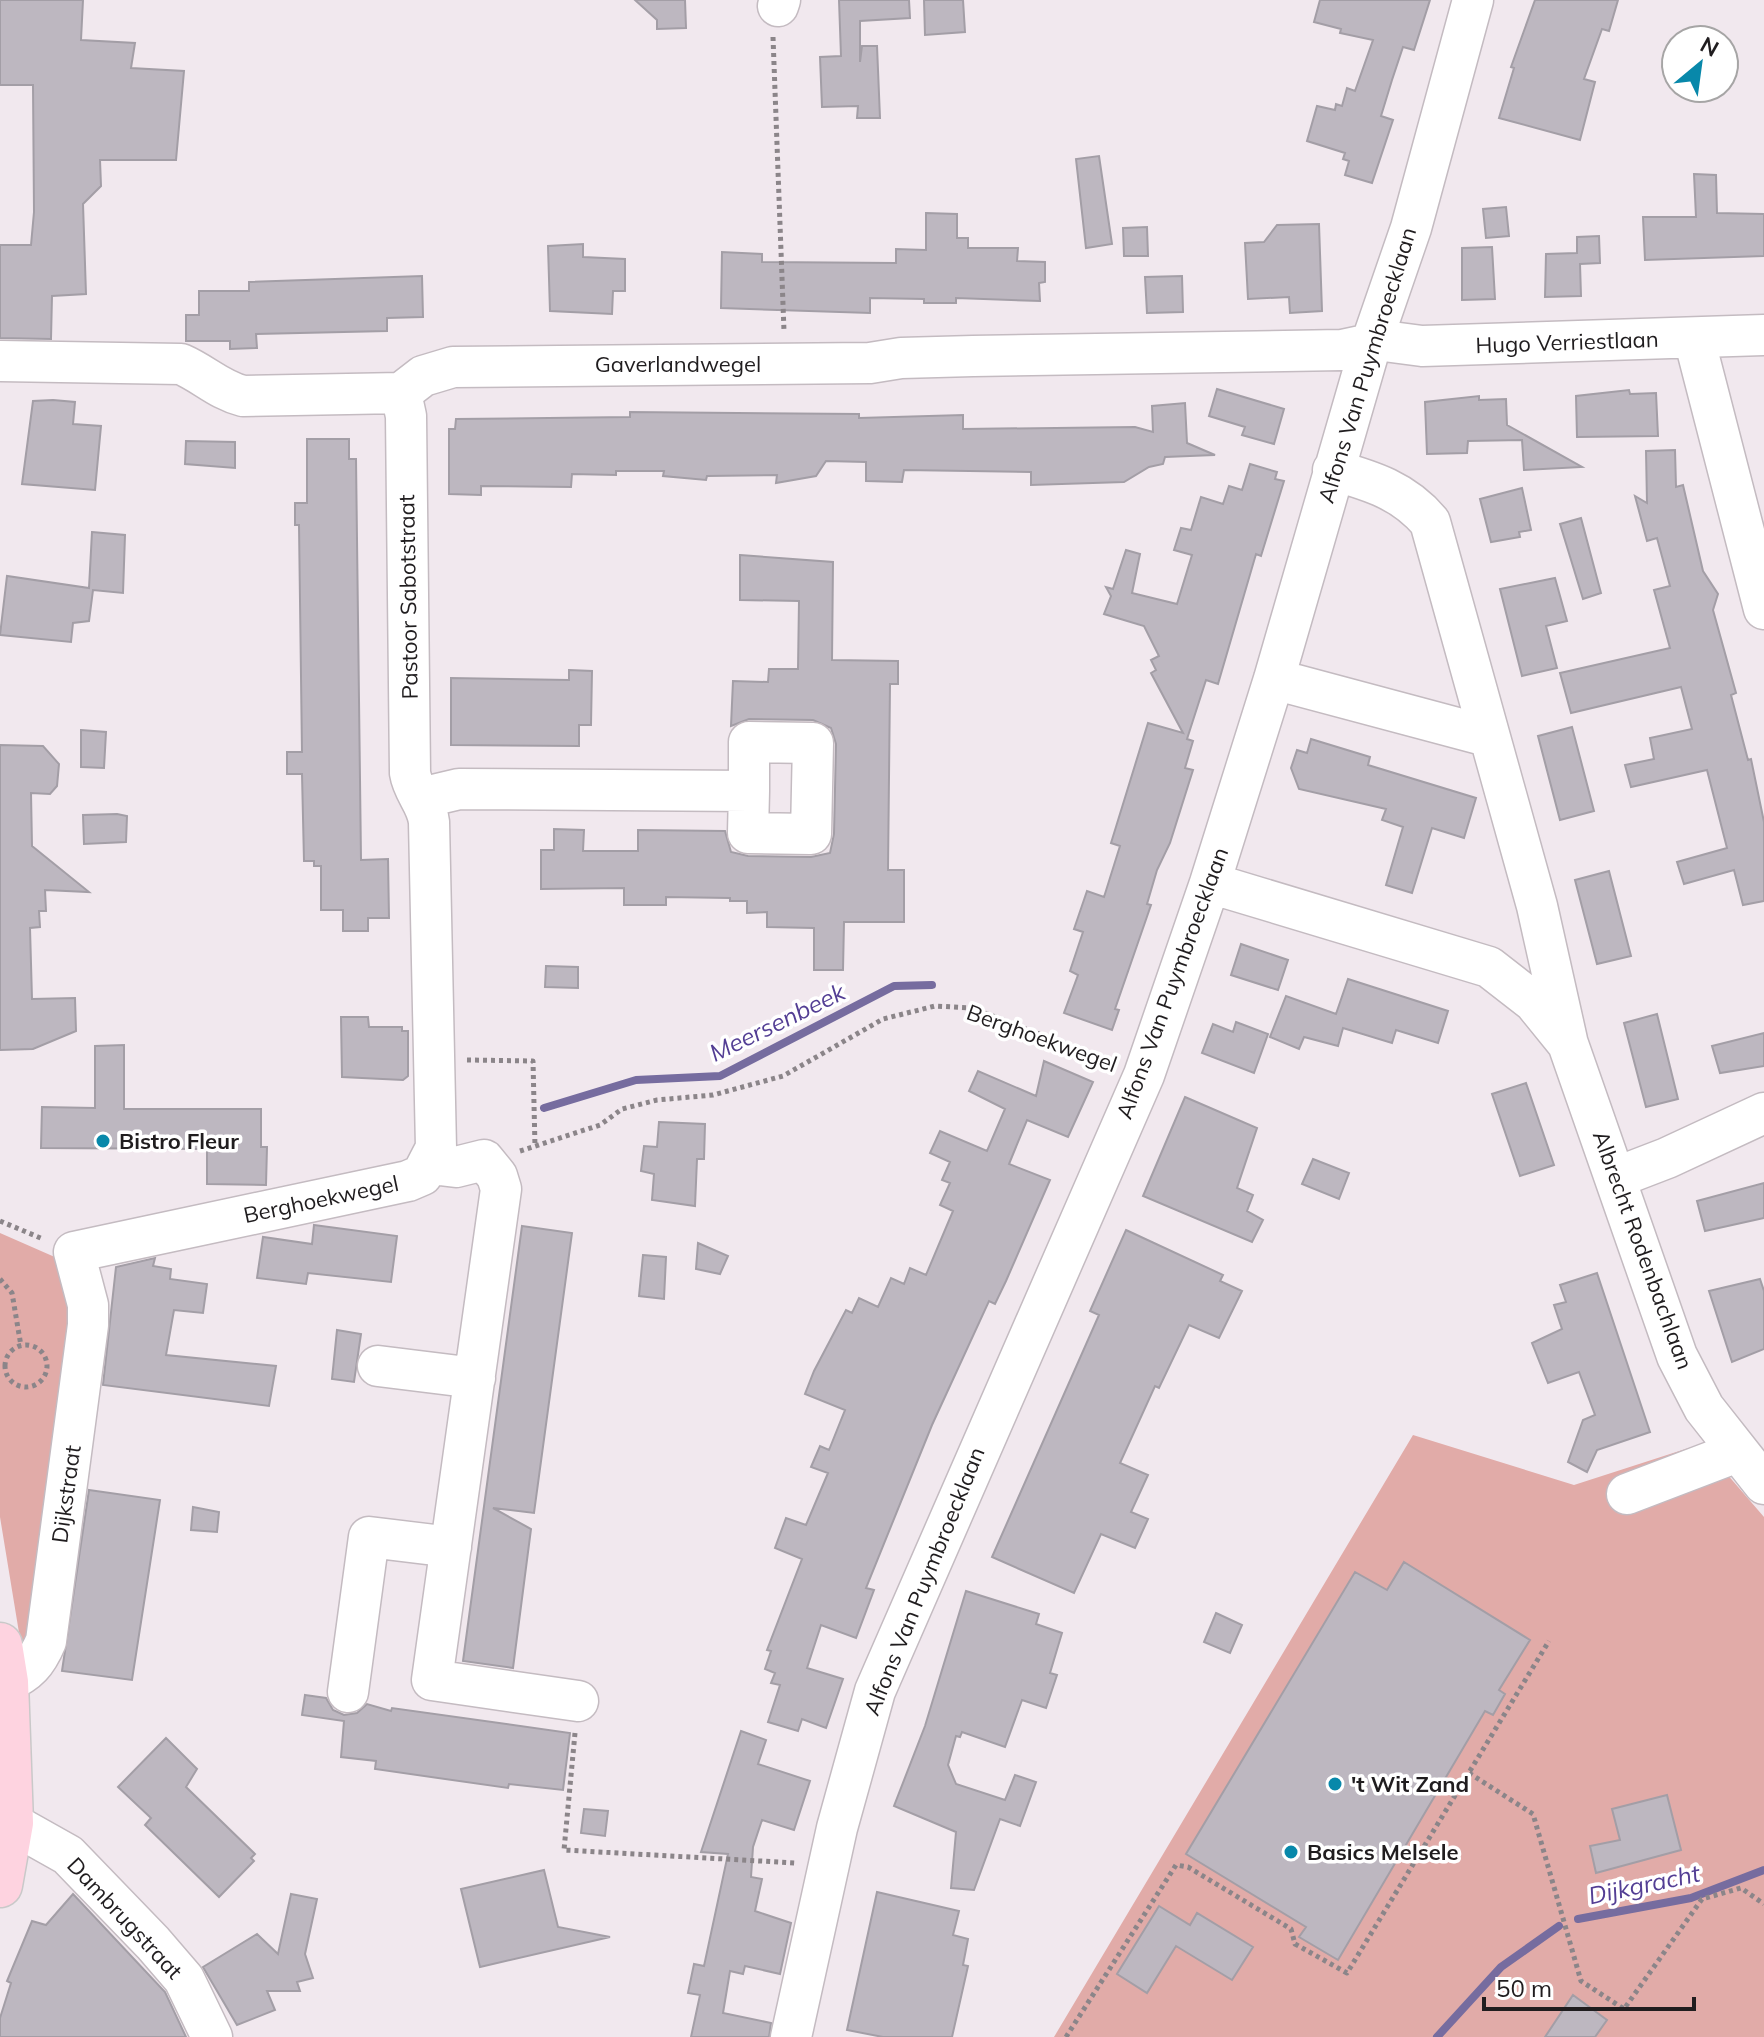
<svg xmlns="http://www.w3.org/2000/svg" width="1764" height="2037" font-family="Mulish,sans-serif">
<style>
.green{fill:#e1aba8}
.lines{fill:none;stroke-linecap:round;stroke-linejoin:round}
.stream{stroke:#766c9f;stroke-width:8}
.building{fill:#bdb7c0;stroke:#a39ea6;stroke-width:2}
.minor-casing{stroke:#c4bbc1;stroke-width:43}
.major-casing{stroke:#c9c9c9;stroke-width:47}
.path{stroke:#8b8589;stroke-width:5;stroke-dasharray:4 4;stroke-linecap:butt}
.minor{stroke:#fff;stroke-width:40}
.major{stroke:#fed3e0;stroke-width:44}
.poi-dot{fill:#0888aa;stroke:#fff;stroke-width:3}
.labels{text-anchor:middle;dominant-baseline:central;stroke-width:7;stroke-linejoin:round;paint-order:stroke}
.street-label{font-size:22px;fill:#201d1f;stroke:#fff}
.poi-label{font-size:22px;font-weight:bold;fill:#201d1f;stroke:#fff;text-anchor:start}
.water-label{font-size:24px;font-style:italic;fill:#533e94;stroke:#fff}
</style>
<rect width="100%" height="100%" fill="#f1e8ee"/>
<path class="green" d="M0 1233 57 1258 81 1322 23 1657 0 1517Z
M1413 1435 1574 1485 1701 1444 1764 1517V2037H1054Z"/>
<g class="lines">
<path class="stream" d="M544 1108 636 1080 720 1076 894 986 932 985
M1578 1919 1691 1898 1764 1870
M1437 2037 1501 1967 1559 1926"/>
</g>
<path class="building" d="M0 0H83L81 40 135 43 131 68 184 71 176 160H100L101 186 83 204 86 294 52 296 51 339 0 338V245H31L34 212 33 85H0Z
M635 0H685L686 28 657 29V20Z
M839 0H909L910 18 860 21V62L862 46H877L880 118H857L858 106 822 107 820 57 841 56Z
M924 0H963L965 32 925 35Z
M1320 0H1430L1414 50 1403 47 1392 80 1381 116 1393 120 1372 183 1345 175 1349 161 1343 159 1345 153 1307 141 1317 106 1335 110 1336 104 1342 106 1347 88 1355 91 1373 40 1340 33 1341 29 1314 22Z
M1535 0H1618L1609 31 1602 29 1584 79 1595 82 1580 140 1499 118 1514 68 1511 67Z
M1099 156 1112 244 1086 248 1076 159Z
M1694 174 1716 175 1717 213 1764 214V256L1645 260 1643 217H1696Z
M1506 207 1509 236 1486 238 1483 209Z
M926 213 957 214V238H968V248H1018L1017 261 1045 262V282L1039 283 1040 301 956 298V303H924V299L870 298V313L721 308 722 252 762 254V262L896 263V249L926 250Z
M1319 224 1322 311 1290 313 1289 297 1248 299 1245 243 1264 242 1277 225Z
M1147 227 1148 256H1124L1123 228Z
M1599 236 1600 263 1580 264 1581 296 1545 297 1546 254 1577 253V237Z
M583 244V257L625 259V291H613L612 314 550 311 548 246Z
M1492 247 1495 299 1462 300V248Z
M422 276 423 317 387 318V331L256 334 257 348 230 349V341H186V315H199V291H249V282Z
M1182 276 1183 312 1147 313 1145 277Z
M1217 389 1284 409 1274 444 1242 435 1245 427 1209 416Z
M1629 390 1630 394 1656 393 1658 436 1577 437 1576 396Z
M1479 396V400L1506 399 1507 425 1582 467 1524 470 1522 440 1468 441 1467 453 1427 454 1425 402Z
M53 400 75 402 73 424 101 426 95 490 22 484 33 401Z
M1185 403 1187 443 1215 455 1165 457 1163 464 1149 467 1124 482 1031 485V472L904 470 902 482 866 481V462L826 461 816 476 776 483 777 475 707 476 706 480 663 476 664 471H616V475L572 474 571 487 481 486V495L449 494V429H455L456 419 630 417V412L859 414V418L963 415V429L1135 427 1153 432 1152 406Z
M307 439H349V459H356L361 860 388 859 389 918H368V931H343V910H321V866H314V861H304L302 774H287V752H302L299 525H295V503H307Z
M186 441 235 442V468L185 464Z
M1675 450 1676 487 1683 485 1703 571 1718 594 1713 610 1736 693 1731 695 1748 760 1751 759 1764 822V901L1743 905 1734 870 1684 884 1677 862 1727 848 1707 770 1631 787 1625 765 1654 759 1650 738 1692 729 1681 687 1571 713 1560 673 1670 648 1654 590 1670 586 1657 538 1647 541 1635 496 1647 503 1646 451Z
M1250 464 1277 472 1275 479 1284 481 1261 556 1256 554 1218 684 1206 680 1187 739 1193 741 1185 768 1193 770 1170 843 1157 870 1147 904 1151 905 1115 1009 1119 1010 1112 1030 1064 1013 1078 975 1070 971 1083 932 1074 929 1087 891 1104 897 1120 846 1111 843 1148 723 1183 733 1151 673 1156 670 1151 660 1159 656 1144 626 1104 614 1111 596 1106 587 1113 589 1126 550 1140 554 1132 593 1177 604 1192 555 1174 550 1181 528 1191 530 1201 497 1223 504 1229 486 1242 490Z
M1522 488 1531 530 1519 532 1520 537 1491 542 1480 499Z
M1581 518 1601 593 1583 599 1560 524Z
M92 532 125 535 123 593 93 590 89 621 73 623 71 642 0 635 7 576 89 588Z
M740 555 833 562 832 660 898 661V684H890L888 870H904V922H844L843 970H814V928L767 927V912L747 913V901H730V898L666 897V905H624V888L541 889V850H554V829L584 830 583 851H638V830L725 831 731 852 748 856 811 857 830 853 834 834 836 744 831 728 813 720 749 719 731 726 733 681 768 682 769 669H798L799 601 740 600Z
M1555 578 1567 621 1546 626 1557 668 1522 676 1500 589Z
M569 670 592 671 591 725H579V746L451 745V678L569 680Z
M1572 727 1594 811 1560 820 1538 736Z
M81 730 106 732 104 768 81 767Z
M1311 739 1370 757 1368 765 1476 798 1464 838 1432 828 1412 893 1386 885 1403 827 1382 820 1386 809 1299 789 1291 768 1297 750 1307 753Z
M0 745 43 746 59 764 57 786 50 794 31 793 32 846 89 892 45 890 46 911H39L40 927 30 928 32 999 75 998 76 1031 33 1049 0 1050Z
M117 814 127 816 126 842 84 844 83 815Z
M1609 871 1631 956 1597 964 1575 880Z
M1241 944 1288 960 1278 990 1231 975Z
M546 966 578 967V988L545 987Z
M1348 979 1448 1011 1438 1043 1396 1030 1392 1043 1343 1028 1338 1046 1304 1037 1299 1049 1270 1037 1286 996 1336 1014Z
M1657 1014 1678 1099 1646 1107 1624 1023Z
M341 1017H368L369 1027H402V1031H408V1076L403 1080 342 1077Z
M1236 1022 1268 1034 1254 1073 1202 1053 1213 1024 1233 1032Z
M1764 1033V1066L1720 1073 1712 1046Z
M124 1045V1109H261V1147H267L266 1185 207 1184V1149L41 1148 42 1107 95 1108V1046Z
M1044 1061 1093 1082 1068 1137 1027 1120 1009 1164 1050 1180 1006 1281 995 1304 989 1301 932 1425 866 1588 874 1590 856 1638 821 1625 807 1668 843 1679 826 1728 802 1719 798 1731 768 1722 780 1685 771 1683 775 1673 765 1669 771 1651 767 1650 802 1559 775 1548 786 1518 806 1525 828 1473 811 1467 820 1446 829 1450 845 1410 805 1394 814 1371 846 1310 852 1313 859 1298 878 1307 891 1278 904 1284 910 1268 926 1275 953 1211 940 1205 950 1183 942 1180 950 1162 930 1153 940 1131 987 1151 1005 1109 969 1091 978 1071 1036 1096Z
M1526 1083 1554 1165 1520 1176 1492 1094Z
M1185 1097 1257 1128 1237 1188 1253 1195 1247 1211 1263 1220 1252 1242 1143 1196Z
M659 1122 705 1124 704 1159H697L695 1206 652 1200 654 1174 641 1171 644 1146 657 1147Z
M1313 1159 1349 1173 1339 1199 1302 1184Z
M1764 1183V1218L1705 1231 1697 1201Z
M314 1225 397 1236 391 1282 308 1273 306 1284 257 1278 263 1237 312 1244Z
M522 1226 572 1233 534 1513 493 1508 531 1529 513 1668 463 1661Z
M1126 1230 1223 1275 1220 1281 1242 1291 1219 1338 1189 1325 1159 1388 1155 1386 1120 1463 1148 1475 1131 1512 1148 1519 1135 1548 1101 1534 1074 1593 992 1557 1099 1315 1090 1311Z
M698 1243 728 1256 720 1274 696 1269Z
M643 1255 666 1257 664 1299 639 1296Z
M155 1258 153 1266 171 1269 170 1279 207 1284 203 1313 174 1310 166 1355 276 1366 269 1406 103 1385 116 1267Z
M1597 1273 1650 1432 1597 1450 1587 1472 1568 1462 1583 1420 1595 1415 1579 1372 1548 1383 1532 1343 1562 1329 1554 1305 1566 1302 1560 1285Z
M1760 1279 1764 1291V1349L1732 1362 1709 1291Z
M337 1330 361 1334 354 1382 332 1379Z
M89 1490 160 1500 132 1680 62 1671Z
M193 1507 219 1512 217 1532 191 1530Z
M1404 1562 1530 1640 1499 1690 1505 1694 1493 1715 1485 1711 1338 1960 1299 1937 1306 1927 1186 1854 1355 1572 1387 1590Z
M966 1591 1039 1614 1036 1624 1062 1633 1050 1673 1057 1675 1046 1708 1022 1700 1005 1747 962 1732 960 1737 956 1736 948 1765 956 1784 1005 1800 1015 1775 1036 1782 1020 1826 1000 1819 974 1890 951 1888 956 1832 894 1806 925 1726Z
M1216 1613 1242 1625 1230 1653 1204 1642Z
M305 1695 326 1698 333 1710 344 1715 357 1713 367 1704 391 1711 392 1708 570 1733 563 1790 509 1784 508 1788 375 1769 376 1761 341 1757 344 1721 302 1715Z
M741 1731 766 1740 758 1764 810 1781 794 1830 762 1820 753 1847 751 1877 762 1879 755 1911 791 1923 780 1974 745 1966 743 1974 730 1971 723 2013 771 2023 769 2037H691L700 1995 688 1993 694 1964 704 1966 728 1854 701 1852Z
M166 1738 197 1769 186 1787 255 1854 251 1858 254 1861 219 1897 145 1825 151 1818 118 1787Z
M1667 1795 1681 1850 1596 1873 1590 1846 1620 1840 1612 1809Z
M584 1809 608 1811 605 1836 581 1833Z
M544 1870 558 1927 610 1937 480 1967 461 1889Z
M877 1892 959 1911 953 1935 968 1939 963 1965 968 1966 952 2037H883L847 2030Z
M73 1894 165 1992 186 2037H0V2018L11 1983 7 1981 32 1921 46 1925Z
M291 1894 317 1899 305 1954 313 1978 297 1982 300 1991H267L275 2010 237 2025 203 1967 257 1934 278 1954Z
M1159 1906 1190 1925 1197 1913 1253 1947 1232 1980 1176 1946 1147 1993 1117 1974Z
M1573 1995 1607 2020 1595 2037H1545Z"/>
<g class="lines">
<defs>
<path id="minor" d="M778 6 780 0
M1694 338 1764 609
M0 361 181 364C204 374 219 390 243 396L401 393 423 376 453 367 870 363 901 358 973 356 1342 350 1384 341 1422 346 1764 335
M1333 470C1372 481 1404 491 1430 522L1537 906 1567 1040
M1274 679 1487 736
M421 798 459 789 749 791 748 833 811 834 813 743 749 742V791
M1210 883 1489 967 1534 1002 1568 1044 1677 1356 1704 1408 1764 1484
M431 1164 456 1167 484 1160 497 1176 501 1189 432 1680 578 1701
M1615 1178 1667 1158 1764 1113
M378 1366 475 1378
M1627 1494 1737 1452
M6 1682C28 1673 37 1662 46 1641L88 1325V1305L74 1252 408 1181 422 1175 436 1148 429 822C427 803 413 792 410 773L406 416 401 393
M348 1692 369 1537 451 1547
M11 1823 68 1855 153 1943 184 1979 212 2037
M791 2037 837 1828 875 1691 1144 1075 1210 883 1274 679 1371 344 1411 228 1473 0"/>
<path id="major" d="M0 1645 6 1682 11 1823 0 1885"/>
</defs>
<use href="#minor" class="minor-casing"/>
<use href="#major" class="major-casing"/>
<path class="path" d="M773 37 784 331
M467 1060 533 1061 535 1147
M520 1151 600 1125 622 1109 657 1100 713 1095 783 1076 883 1019 935 1006 972 1008 1114 1063
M0 1221 43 1239
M0 1279 12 1293 21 1346
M5 1366a21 21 0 1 1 42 0a21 21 0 1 1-42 0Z
M575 1733 564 1850 796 1863
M1469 1773 1533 1814 1581 1981 1624 2009 1702 1899 1741 1888 1764 1904
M1066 2037 1176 1865 1188 1867 1291 1929 1295 1944 1347 1973 1549 1641"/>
<use href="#minor" class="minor"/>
<use href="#major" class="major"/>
</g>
<g class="poi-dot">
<circle cx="103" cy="1141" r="8"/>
<circle cx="1335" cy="1784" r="8"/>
<circle cx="1291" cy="1852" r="8"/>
</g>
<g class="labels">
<g class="street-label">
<text transform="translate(1567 342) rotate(-2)">Hugo Verriestlaan</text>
<text x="678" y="364">Gaverlandwegel</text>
<text transform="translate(1367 365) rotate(-73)">Alfons Van Puymbroecklaan</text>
<text transform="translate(408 597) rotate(-91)">Pastoor Sabotstraat</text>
<text transform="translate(1172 983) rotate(-70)">Alfons Van Puymbroecklaan</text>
<text transform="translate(1042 1038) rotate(20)">Berghoekwegel</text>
<text transform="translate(321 1199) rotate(-12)">Berghoekwegel</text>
<text transform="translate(1643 1250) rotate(70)">Albrecht Rodenbachlaan</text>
<text transform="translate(66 1494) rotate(-82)">Dijkstraat</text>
<text transform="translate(924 1581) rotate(-68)">Alfons Van Puymbroecklaan</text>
<text transform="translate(125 1918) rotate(47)">Dambrugstraat</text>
</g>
<g class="poi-label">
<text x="119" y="1141">Bistro Fleur</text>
<text x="1351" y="1784">'t Wit Zand</text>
<text x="1307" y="1852">Basics Melsele</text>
</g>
<g class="water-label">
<text transform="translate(777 1022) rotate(-26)">Meersenbeek</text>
<text transform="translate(1644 1884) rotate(-12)">Dijkgracht</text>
</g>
</g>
<g transform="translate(1700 64) rotate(29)"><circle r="38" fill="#ffffff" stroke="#a6a5a5" stroke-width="2"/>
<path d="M0-6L14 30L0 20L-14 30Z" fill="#0888aa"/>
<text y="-12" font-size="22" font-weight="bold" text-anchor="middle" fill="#201d1f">N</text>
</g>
<path d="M1484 1997v12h210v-12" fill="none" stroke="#201d1f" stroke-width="4"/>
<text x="1496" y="1997" font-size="24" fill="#201d1f" stroke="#ffffff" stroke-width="6" paint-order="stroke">50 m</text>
</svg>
